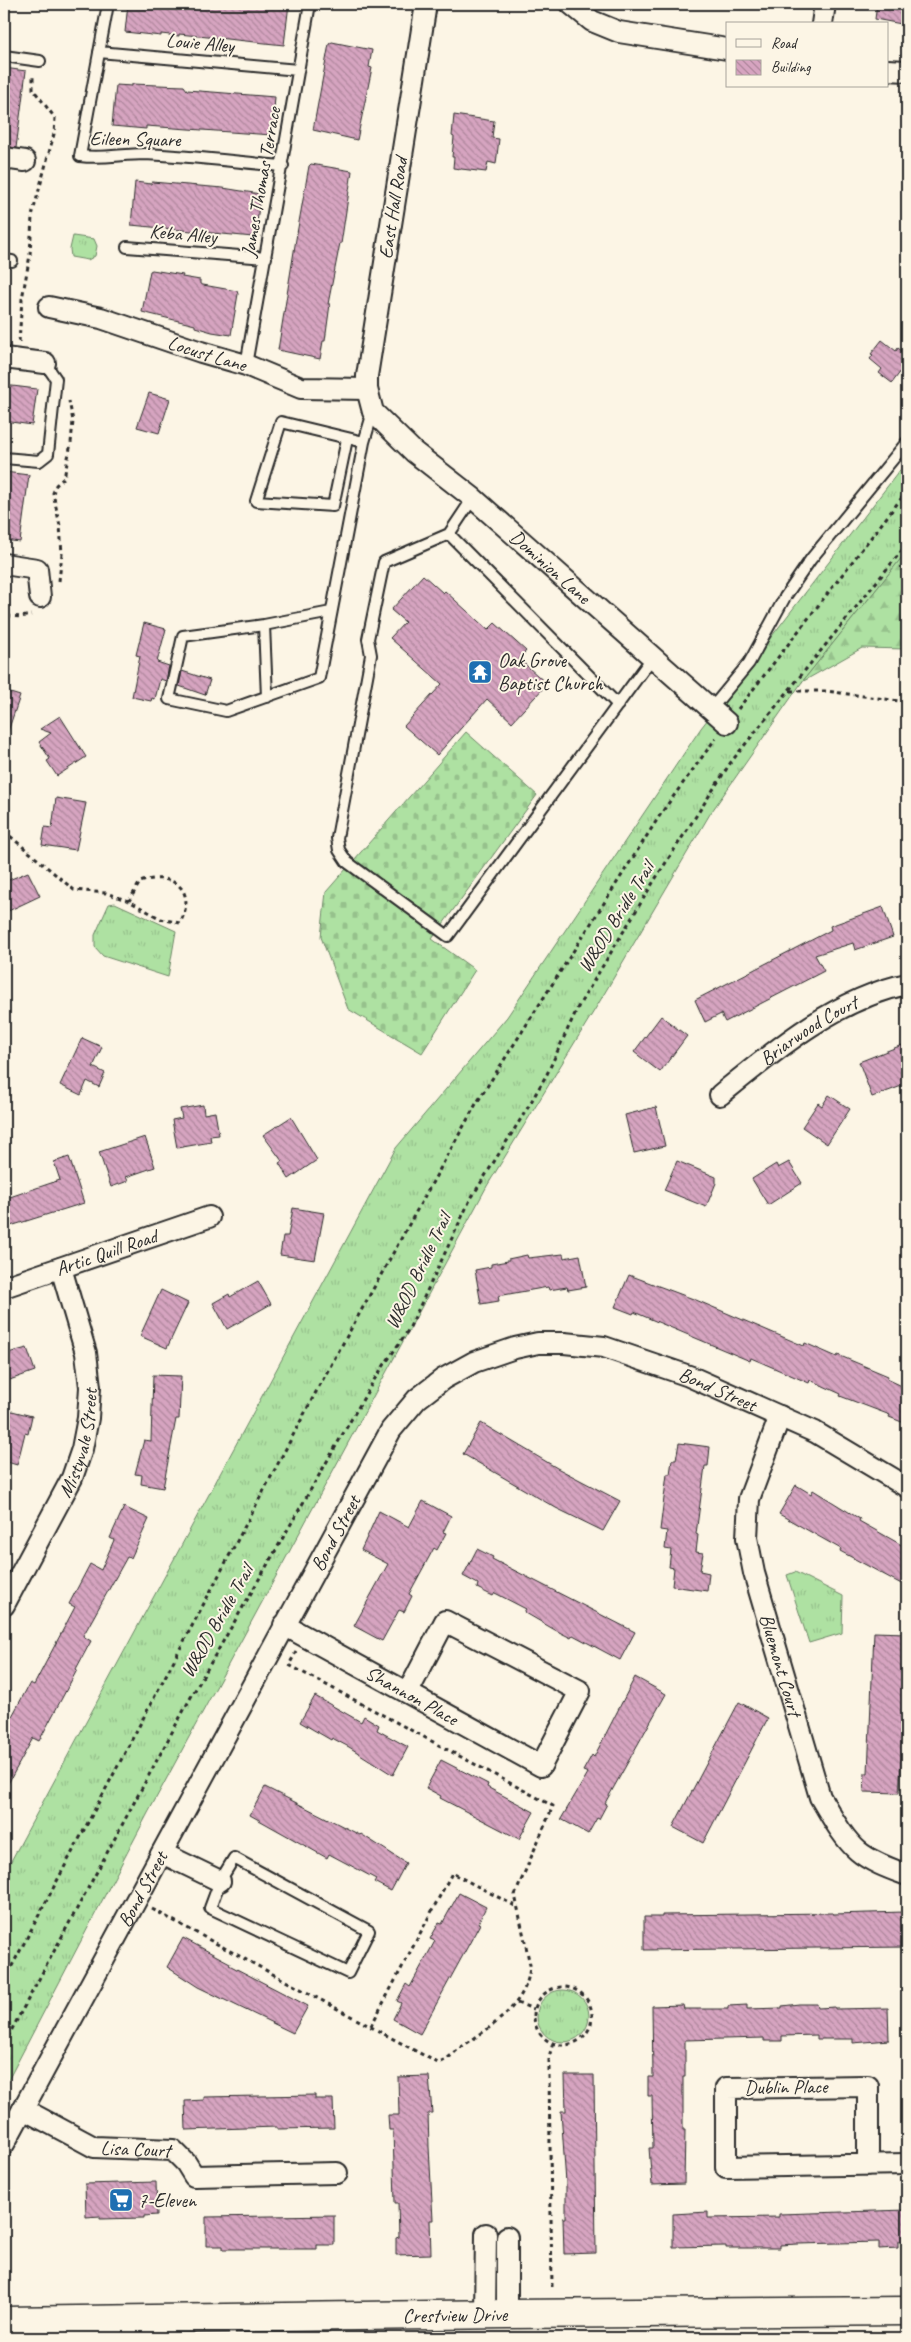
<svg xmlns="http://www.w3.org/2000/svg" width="911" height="2342" font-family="Caveat,sans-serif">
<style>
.grass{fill:url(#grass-tufts);stroke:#6c8666}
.forest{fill:url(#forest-firs);stroke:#6c8666}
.cemetery{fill:url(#cemetery-stones);stroke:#6c8666}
.building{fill:url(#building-back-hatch);stroke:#2b2b2b}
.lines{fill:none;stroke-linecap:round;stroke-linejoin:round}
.lane-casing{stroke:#2b2b2b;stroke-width:14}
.street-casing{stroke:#2b2b2b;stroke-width:24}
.secondary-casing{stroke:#2b2b2b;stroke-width:31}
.path{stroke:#2b2b2b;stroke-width:3;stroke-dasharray:4 4;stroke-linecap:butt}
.lane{stroke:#fcf5e5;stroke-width:10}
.street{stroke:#fcf5e5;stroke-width:20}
.secondary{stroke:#fcf5e5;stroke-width:28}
.labels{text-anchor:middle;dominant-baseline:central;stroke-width:4;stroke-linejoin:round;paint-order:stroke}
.street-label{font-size:20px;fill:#2b2b2b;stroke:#fcf5e5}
.poi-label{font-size:20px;fill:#2b2b2b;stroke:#fcf5e5;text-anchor:start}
</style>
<defs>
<pattern id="grass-tufts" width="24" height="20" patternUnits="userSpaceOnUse" patternTransform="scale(1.25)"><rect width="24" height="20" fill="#aee1a2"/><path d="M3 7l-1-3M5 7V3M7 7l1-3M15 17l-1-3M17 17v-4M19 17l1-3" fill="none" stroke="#96c18c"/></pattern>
<pattern id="forest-firs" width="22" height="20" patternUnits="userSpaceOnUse" patternTransform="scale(1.25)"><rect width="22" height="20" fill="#aee1a2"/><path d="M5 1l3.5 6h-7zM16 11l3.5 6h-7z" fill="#96c18c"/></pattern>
<pattern id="cemetery-stones" width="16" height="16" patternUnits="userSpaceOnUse" patternTransform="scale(1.25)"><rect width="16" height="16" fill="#aee1a2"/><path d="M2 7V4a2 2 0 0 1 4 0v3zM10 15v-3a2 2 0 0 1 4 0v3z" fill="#96c18c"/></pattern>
<pattern id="building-back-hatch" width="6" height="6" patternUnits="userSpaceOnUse" patternTransform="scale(1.25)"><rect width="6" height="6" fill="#d6a4c0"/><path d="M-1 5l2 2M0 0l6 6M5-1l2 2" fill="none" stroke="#ae869c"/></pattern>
</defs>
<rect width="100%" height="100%" fill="#fcf5e5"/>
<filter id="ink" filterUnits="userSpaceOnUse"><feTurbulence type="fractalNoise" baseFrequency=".02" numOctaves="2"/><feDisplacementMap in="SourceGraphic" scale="10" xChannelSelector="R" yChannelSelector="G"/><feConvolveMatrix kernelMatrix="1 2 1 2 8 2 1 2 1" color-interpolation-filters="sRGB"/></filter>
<g filter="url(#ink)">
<path class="grass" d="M73 236 94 239 97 246 95 256 88 260 71 257 70 249Z
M907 461V551L802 682 710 814 597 1006 487 1186 148 1813 4 2088V1874L396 1148 507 1017 701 728Z
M115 903 176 931 168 977 103 956 95 947V935L109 904Z
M795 1572 843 1596 842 1633 809 1643 787 1575Z
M537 2016a26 26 0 1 1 52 0a26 26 0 1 1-52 0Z"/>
<path class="forest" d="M907 551V649L862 648 802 682Z"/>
<path class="cemetery" d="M466 732 537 795 432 939 475 970 422 1053 348 1009 321 937 326 892Z"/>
<path class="building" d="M128 4H289L284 45 179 34V36L161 34V36L125 32Z
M877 4H907V25L875 19Z
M332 42 372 50 369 67 372 68 357 140 313 130 329 44Z
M4 68 26 71 16 148 4 146Z
M132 84 184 86 187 90 275 97 272 135 146 126V129L112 126 116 85 132 86Z
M454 115 494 121 492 138 499 139 496 164 488 162 486 172 453 168 454 157H452L454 137 452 136Z
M311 164 352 171 341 244 340 243 328 304H330L325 341H323L320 359 278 350 296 239 309 166Z
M135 182 151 184 152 182 223 188 260 194 256 234H254L253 237 131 225Z
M152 270 183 275 182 277 200 280V284L203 285 237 291 238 294 231 335 212 332 195 327V325L142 312 150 271Z
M882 340 896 351 898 348 907 355V363L892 383 879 373 882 369 870 359 873 355 871 354Z
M4 385 37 389 32 425 4 421Z
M149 393 170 399 159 433 137 427Z
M4 472 29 475 20 542 4 540Z
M423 575 443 593 445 591 488 630 495 623 526 651 519 659 547 684 512 722 487 699 437 755 404 726 442 684 390 638 405 622 391 610Z
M144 623 166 629 157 662 169 666 166 681 160 679 155 699 152 698 151 701 132 697 140 656 136 655Z
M182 671 210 680 205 695 179 686Z
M4 691 20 696 6 737H4Z
M60 716 86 757 57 776 47 761 50 759 39 742 51 733 40 729Z
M56 798 86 803 76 850 42 845 45 827 52 828Z
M28 872 40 896 4 913V882Z
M883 907 893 937 855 950 853 943 815 955 824 971 725 1022 721 1014 705 1022 695 1000 831 930 830 926Z
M661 1016 687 1036 660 1072 634 1052Z
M82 1038 102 1047 93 1067 105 1073 99 1087 87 1081 81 1095 60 1085Z
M902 1045 907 1059V1084L872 1097 859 1062Z
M829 1095 850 1109 827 1144 802 1127 818 1103 822 1106Z
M203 1105 204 1114 215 1112 219 1135 210 1136 211 1142 177 1148 172 1120 182 1118 180 1109Z
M656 1107 665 1146 634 1153 625 1115Z
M291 1117 317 1160 289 1179 279 1163 282 1161 263 1135Z
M145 1137 155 1167 126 1177 128 1181 111 1187 99 1152Z
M69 1157 84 1203 4 1228V1199L60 1180 54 1162Z
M677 1161 716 1177V1183L706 1207 664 1190Z
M789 1162 802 1183 768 1205 752 1179 776 1164 778 1168Z
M293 1208 324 1213 315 1260 280 1255 283 1236H288Z
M563 1254 564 1258 580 1255 586 1287 568 1290 567 1287 549 1290 548 1287 498 1296 499 1301 481 1304 475 1270 491 1267V1264L508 1261V1259L527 1255 528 1258Z
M629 1275 696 1300 804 1346 805 1343 837 1357 838 1355 888 1376 887 1379 904 1387 907 1379V1424L889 1417 890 1415 840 1396 841 1394 810 1380 809 1383 751 1358 750 1361 634 1312 633 1314 615 1307Z
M258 1281 271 1304 227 1329 213 1303 229 1294 230 1297Z
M161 1290 188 1303 167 1348 140 1336Z
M27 1348 35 1371 4 1382V1354Z
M153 1375 181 1376 179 1419H176L163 1488 141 1484 142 1475 135 1474 144 1440 151 1441Z
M4 1409 32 1416 28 1434 25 1433 17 1465 4 1461Z
M481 1423 557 1468 620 1501 603 1531 556 1508 463 1454Z
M679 1443 710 1447 708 1466H705L696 1534 698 1535 696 1552 703 1553 700 1571 709 1573 707 1591 672 1586 674 1568 669 1567 671 1550 665 1549 667 1531 660 1530 667 1474H670L672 1460H676Z
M796 1485 811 1494 813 1490 860 1519 859 1521 907 1548V1587L840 1551 841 1549 779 1514Z
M423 1501 451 1516 443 1532 446 1533 437 1550 434 1548 409 1594 412 1596 404 1612 399 1610 382 1641 354 1626 388 1564 361 1550 379 1511 409 1527Z
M124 1507 149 1519 131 1558 127 1557 83 1636 91 1641 76 1669 77 1670 39 1741 33 1738 4 1791V1731L30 1683 34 1685 75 1607 69 1604 90 1564 101 1570 114 1540 110 1538Z
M477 1549 493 1557 492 1559 635 1632 620 1660 573 1635 571 1638 555 1630 524 1612 526 1609 495 1593 493 1596 477 1588 478 1584 463 1576Z
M874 1632 906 1633 907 1706H905L899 1793 864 1792 865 1773H868Z
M635 1677 666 1694 605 1803 607 1804 599 1819 597 1818 588 1834 561 1819 588 1773 583 1771 592 1755 594 1757Z
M315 1696 361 1722 364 1716 379 1725 377 1730 408 1747 393 1775 349 1747 332 1738 331 1740 300 1722Z
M739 1702 768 1718 703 1843 673 1827Z
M441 1760 488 1784 487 1787 534 1812 519 1839 440 1798 441 1796 426 1788Z
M265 1787 360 1835 361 1834 406 1863 391 1891 374 1882 376 1879 329 1854 327 1858 250 1815Z
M459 1893 486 1907 478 1923 480 1924 420 2034 393 2019 401 2003 397 2001 406 1984 410 1987 435 1941 430 1939 439 1923 442 1924Z
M904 1912V1914H907V1947L644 1950V1917H662V1915L833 1913V1914Z
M183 1938 230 1963 229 1965 308 2006 293 2033 198 1987 167 1967Z
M799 2004H817L818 2008 835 2007V2009L888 2008 889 2040 853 2043V2039H817V2035L782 2036V2041H764V2038L685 2040V2077H683V2130H685L684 2184 652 2185 649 2148H653L652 2096H648V2077H653L652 2006 683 2005 684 2009H728V2006L747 2005V2009L782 2008V2006Z
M565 2075H594L596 2253 564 2254 563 2218H566V2183L561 2111H566Z
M429 2076 432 2113H428L429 2147 433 2220H430L431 2254 396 2255V2238L399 2237 398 2203H395L393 2130H389L388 2115H399L398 2077Z
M315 2095V2099H333L334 2128 277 2129V2127L186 2130 185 2101 204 2100V2097Z
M156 2182 157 2215 144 2216V2218L100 2219V2216L86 2217 85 2184Z
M907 2210V2242H898V2248L879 2249V2242L798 2244 780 2245V2248H726V2246L673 2247V2214L708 2212V2218L779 2217V2214Z
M334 2215V2245H317V2249H223V2246H206V2217Z"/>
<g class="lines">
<defs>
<path id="lane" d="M108 4 80 156C104 159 121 154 145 154 191 156 237 162 283 166
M99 52 298 70
M4 56 40 61
M127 247 266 258
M4 260 12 261
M246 365 310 4
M347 439 333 506 256 501 281 422 364 442 373 412
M4 458 39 461 48 454 56 379 45 363
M473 498 449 534 384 562 368 639 371 655 337 838 339 850 347 862 448 936 652 658
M449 534 618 705
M331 612 264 625 183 636 169 699 226 711 319 678 364 442
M264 625 267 697
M711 709 749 663 785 597 811 559 907 442
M234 1858 369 1931 348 1973 210 1908 220 1881Z"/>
<g id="street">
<path id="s1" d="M426 4 367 376V389L373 412 414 452 473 498 727 723"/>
<path d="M571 4 592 21 619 32 727 49"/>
<path d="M822 24 825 4"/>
<path d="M887 70 907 71"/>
<path d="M4 158 25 161"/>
<path id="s2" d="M49 307 101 318 201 352 246 365 301 388 367 389"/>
<path d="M4 358 45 363"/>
<path d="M4 564 37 569 40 597"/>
<path id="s3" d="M720 1095C775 1050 835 999 907 984"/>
<path id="s4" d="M4 1287 209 1217"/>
<path id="s5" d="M780 1416 749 1499 747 1538 754 1573 820 1797C831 1815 842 1837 858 1851 871 1862 891 1869 907 1875"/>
<path id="s6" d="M4 1605 72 1478 82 1449 88 1418 90 1387 86 1353 61 1268"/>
<path id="s7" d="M284 1625 541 1766 580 1691 445 1621 408 1692"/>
<path d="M162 1853 220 1881"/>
<path id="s8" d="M23 2109 94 2147 173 2150 186 2163 194 2176 337 2173"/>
<path id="s9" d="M4 2144 391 1430 417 1399 443 1379 474 1362 515 1348 538 1343H564L604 1347 689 1376 815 1432 907 1487"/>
<path d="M868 2165V2086L726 2088V2167L907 2164"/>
<path d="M485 2314 486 2234"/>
<path d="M507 2314V2237"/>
</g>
<g id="secondary">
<path id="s10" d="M4 2321 507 2314 907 2311"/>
</g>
</defs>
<use href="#lane" class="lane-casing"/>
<use href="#street" class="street-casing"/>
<use href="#secondary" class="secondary-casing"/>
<path class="path" d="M19 342 22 299 30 255 32 216 54 134 55 118 33 89V74
M59 581 62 554 60 526 53 493 56 485 64 478 71 443 73 421 69 401
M7 616 21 617 31 615
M790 691H826L907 702
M738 709 907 491
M4 831 74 890 106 893 129 901 161 919 180 923C198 889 172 871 140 882L129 901
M152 1909 438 2063C447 2061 453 2053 460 2048 490 2027 528 2006 530 1965L515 1895 553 1806 289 1665 296 1652
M4 1981 317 1390 476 1104 662 812 716 738
M534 2016a29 29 0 1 1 58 0a29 29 0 1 1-58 0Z
M517 2003 534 2009
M371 2026 452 1873 517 1907
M4 2044 191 1697 374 1380 409 1329 470 1200 527 1109 547 1074 578 1007 654 881 731 762 907 544
M552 2287 549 2075V2057L553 2043"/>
<use href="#lane" class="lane"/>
<use href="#street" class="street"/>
<use href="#secondary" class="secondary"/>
</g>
</g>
<defs>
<symbol id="temple-square" viewBox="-11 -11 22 22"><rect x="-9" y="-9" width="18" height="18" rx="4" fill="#1f6fb2" stroke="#fcf5e5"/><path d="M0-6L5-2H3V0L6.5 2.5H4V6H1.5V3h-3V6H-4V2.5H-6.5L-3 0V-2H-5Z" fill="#fff"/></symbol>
<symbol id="supermarket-square" viewBox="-11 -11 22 22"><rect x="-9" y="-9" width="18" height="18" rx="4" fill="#1f6fb2" stroke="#fcf5e5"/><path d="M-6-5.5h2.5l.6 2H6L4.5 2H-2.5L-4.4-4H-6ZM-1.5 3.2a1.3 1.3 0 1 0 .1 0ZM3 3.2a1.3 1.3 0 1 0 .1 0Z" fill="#fff"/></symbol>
</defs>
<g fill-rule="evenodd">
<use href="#temple-square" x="466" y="658" width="28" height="28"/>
<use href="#supermarket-square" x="107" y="2186" width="28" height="28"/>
</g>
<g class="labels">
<g class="street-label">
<text transform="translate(200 43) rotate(5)">Louie Alley</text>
<text transform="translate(135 139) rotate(1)">Eileen Square</text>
<text transform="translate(261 182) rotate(-80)">James Thomas Terrace</text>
<text transform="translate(393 208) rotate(-81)">East Hall Road</text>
<text transform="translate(183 234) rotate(5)">Keba Alley</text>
<text stroke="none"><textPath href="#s2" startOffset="165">Locust Lane</textPath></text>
<text stroke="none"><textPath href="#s1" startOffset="649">Dominion Lane</textPath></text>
<text transform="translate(616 917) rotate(-58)">W&amp;OD Bridle Trail</text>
<text stroke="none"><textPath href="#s3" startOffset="110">Briarwood Court</textPath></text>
<text stroke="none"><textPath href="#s4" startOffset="108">Artic Quill Road</textPath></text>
<text transform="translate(418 1271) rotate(-64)">W&amp;OD Bridle Trail</text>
<text stroke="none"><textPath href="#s9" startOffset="1175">Bond Street</textPath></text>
<text stroke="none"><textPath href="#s6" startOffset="180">Mistyvale Street</textPath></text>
<text stroke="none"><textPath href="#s9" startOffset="695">Bond Street</textPath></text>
<text transform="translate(217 1621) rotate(-60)">W&amp;OD Bridle Trail</text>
<text stroke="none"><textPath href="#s5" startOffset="259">Bluemont Court</textPath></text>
<text stroke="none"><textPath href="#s7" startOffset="146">Shannon Place</textPath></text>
<text stroke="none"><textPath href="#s9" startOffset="290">Bond Street</textPath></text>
<text transform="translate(786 2087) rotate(-1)">Dublin Place</text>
<text stroke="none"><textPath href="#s8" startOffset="122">Lisa Court</textPath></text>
<text stroke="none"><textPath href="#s10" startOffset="451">Crestview Drive</textPath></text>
</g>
<g class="poi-label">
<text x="498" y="660">Oak Grove<tspan x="498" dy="23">Baptist Church</tspan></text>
<text x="138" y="2200">7-Eleven</text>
</g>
</g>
<rect width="911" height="2342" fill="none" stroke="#fcf5e5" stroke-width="20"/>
<rect x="10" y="10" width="891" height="2322" fill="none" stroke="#2b2b2b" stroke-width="2" filter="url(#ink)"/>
<rect x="726" y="22" width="162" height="65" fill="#fcf5e5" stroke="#a8a49b"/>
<rect x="736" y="39" width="25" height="8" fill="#fcf5e5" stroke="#a8a49b"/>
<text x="771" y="48" font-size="15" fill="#2b2b2b">Road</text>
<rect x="736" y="60" width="25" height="15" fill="url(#building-back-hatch)" stroke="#a8a49b"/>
<text x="771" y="72" font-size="15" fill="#2b2b2b">Building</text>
</svg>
